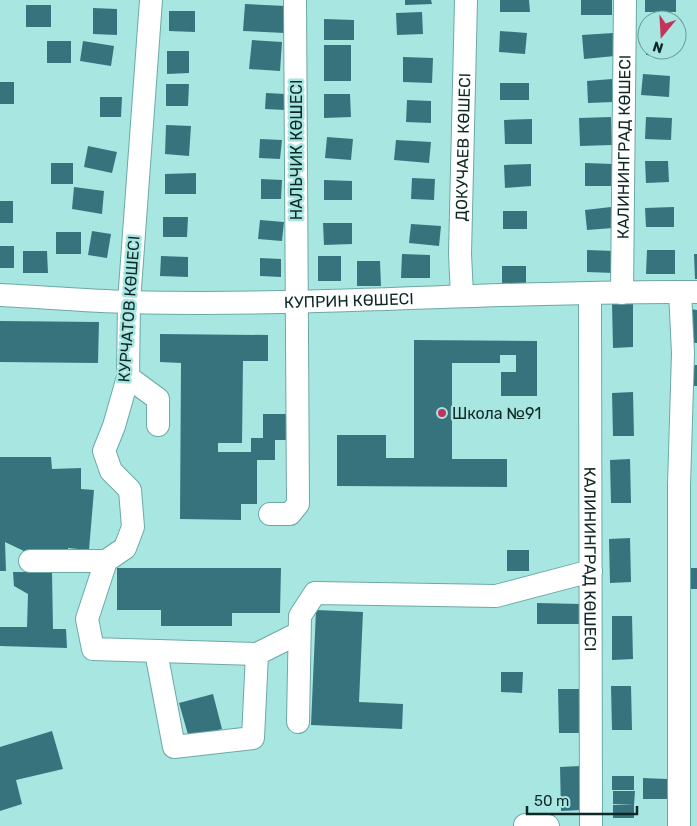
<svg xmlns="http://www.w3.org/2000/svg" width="697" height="826" font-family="Rubik,sans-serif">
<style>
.building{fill:#37737d}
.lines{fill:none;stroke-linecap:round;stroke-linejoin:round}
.minor-casing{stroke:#6ca9a4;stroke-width:24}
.minor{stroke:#fff;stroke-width:22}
.poi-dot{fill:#c3345a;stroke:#a8e6e2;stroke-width:2}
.labels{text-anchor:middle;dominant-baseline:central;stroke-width:5;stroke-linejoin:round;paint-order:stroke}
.street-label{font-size:16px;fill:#0e2826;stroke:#a8e6e2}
.poi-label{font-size:16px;fill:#0e2826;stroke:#a8e6e2;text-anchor:start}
</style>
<rect width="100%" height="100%" fill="#a8e6e2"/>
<path class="building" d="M405 0H431L432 4 405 5Z
M500 0H529L530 12H500Z
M581 0H612V15H581Z
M645 0H676V12H645Z
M245 4 286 6 285 33 243 31Z
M26 5H51V27H26Z
M93 8 117 9V35L93 34Z
M169 11H195V32L169 31Z
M422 12 423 34 397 35 396 13Z
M324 19 354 20V40H324Z
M500 31 527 33 525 54 499 52Z
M613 33 615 56 584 59 582 35Z
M252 40 282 42 280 71 249 69Z
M47 41H71V63H47Z
M83 41 114 46 111 66 80 61Z
M324 45H351V81H324Z
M646 50H675V56L646 55Z
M167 51H189V73L167 74Z
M403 57 433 58 432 83 403 82Z
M643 74 670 76 669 97 641 95Z
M612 79 613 102 588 103 587 81Z
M0 82H14V104H0Z
M500 83H529V100H500Z
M166 84H189L188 106H166Z
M266 93 286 94 285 110 265 109Z
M324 94H350L351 117 324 118Z
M100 97H122L121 117H100Z
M407 100 431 101V123L406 122Z
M611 117 612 145 580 146 579 118Z
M646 117 672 118 671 140 645 139Z
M532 119V144H505L504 120Z
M166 125 191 126 189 156 165 154Z
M327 137 353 139 351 160 325 158Z
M260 139 282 140 280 159 259 158Z
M396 140 431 142 429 163 394 160Z
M88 146 117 152 112 173 84 167Z
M645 161H668L669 182 646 183Z
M51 163H73V184H51Z
M585 163 614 164V186H585Z
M531 164V186L505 188 504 165Z
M196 173V194H165V174Z
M412 178 435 179 434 200 411 199Z
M261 179 282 180 281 199H261Z
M324 180 352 181V200H324Z
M74 187 104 191 102 214 72 209Z
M0 201H13V223H0Z
M611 207 613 228 587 230 585 210Z
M674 207V227H646L645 208Z
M503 211H527V229H503Z
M163 217H188L187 237H163Z
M260 220 284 222 282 241 258 239Z
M323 223H352V244L324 245Z
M411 224 441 226 439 246 409 243Z
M92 231 111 234 107 258 88 255Z
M56 232H81V254H56Z
M0 246H14V268H0Z
M587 250 615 251 614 273 587 272Z
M647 250H675V274H646Z
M23 251H47L48 273H23Z
M402 254 430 255V278H401Z
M694 254H697V279H695Z
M161 256 188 257V277L160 276Z
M318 256H341V281H318Z
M260 258 281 259V277L260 276Z
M357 261H380L381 286H357Z
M502 266H526V284H502Z
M612 304H633V347L613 348Z
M690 309 697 310V343H690Z
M0 321 99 322 98 363 0 362Z
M160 334 268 335V361H243L242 443H218V452H251V438H263V414H286V440H275V460H257V504H241V520L180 519 181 363 160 362Z
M414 340 537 341V396H501V372H516V355H500V363H452V459H507V487L337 486V435H386V458H414Z
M694 365H697V386H694Z
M633 392 634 436H613L612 393Z
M0 457H51L52 469 81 468V489L94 490 89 550 68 548V557L28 553 5 542 6 571H0Z
M630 459 631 503H611L610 460Z
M630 538 631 582 610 583 609 539Z
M507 550H529V571H507Z
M117 568H281L280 613H232V626H161V610H117Z
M690 568H697V589H690Z
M13 572H52L53 629H66L67 648 0 646V627H27L28 594 14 586Z
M537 603 581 604V624H537Z
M316 610 363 612 359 702 403 704 402 729 311 725Z
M612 616H632L633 659 612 660Z
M501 672H523L522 693 501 692Z
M611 686H631L632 730H612Z
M558 689H579L580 733H559Z
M213 694 222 729 189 738 179 703Z
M52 731 63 769 16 780 22 804 0 811V747Z
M580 766 581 810 561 811 560 767Z
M612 776H634V790H612Z
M643 778 667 779V799H643Z
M613 791H635L634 805 613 804Z
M613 805H634V818H613Z"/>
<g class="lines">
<defs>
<g id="minor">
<path d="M151 0 129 302 128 377 114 426 104 451 111 471 130 490 133 527 125 548 106 561 87 619 93 649 257 654 299 633"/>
<path id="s1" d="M590 293 591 826"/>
<path id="s2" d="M622 293 625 0"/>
<path id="s3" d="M0 295C43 297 86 301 129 302 318 307 508 290 697 292"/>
<path id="s4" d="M462 295 460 254 466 0"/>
<path d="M128 377 158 399V425"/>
<path d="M270 514H290L298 504 295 0"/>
<path d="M30 561H106"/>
<path d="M156 652 174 747 253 738 257 654"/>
<path d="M298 722 300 616 315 593 496 596 591 571"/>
<path d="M525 825 548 826"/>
<path d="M679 826V486L683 353 680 292"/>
</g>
</defs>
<use href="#minor" class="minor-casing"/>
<use href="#minor" class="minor"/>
</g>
<circle class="poi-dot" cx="442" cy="413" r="5"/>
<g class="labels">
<g class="street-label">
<text stroke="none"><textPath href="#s2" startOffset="146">КАЛИНИНГРАД КӨШЕСІ</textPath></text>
<text stroke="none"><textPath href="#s4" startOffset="148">ДОКУЧАЕВ КӨШЕСІ</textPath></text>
<text transform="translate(296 150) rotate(-90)">НАЛЬЧИК КӨШЕСІ</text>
<text stroke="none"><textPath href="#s3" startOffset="349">КУПРИН КӨШЕСІ</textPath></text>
<text transform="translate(129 309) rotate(-86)">КУРЧАТОВ КӨШЕСІ</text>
<text stroke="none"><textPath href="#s1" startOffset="266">КАЛИНИНГРАД КӨШЕСІ</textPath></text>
</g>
<g class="poi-label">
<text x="452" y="413">Школа №91</text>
</g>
</g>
<g transform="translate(662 35) rotate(198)"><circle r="24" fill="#a8e6e2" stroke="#6a9a97"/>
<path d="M0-4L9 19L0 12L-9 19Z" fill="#c3345a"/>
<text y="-8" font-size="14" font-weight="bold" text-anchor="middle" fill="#0e2826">N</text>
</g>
<path d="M527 806v8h110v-8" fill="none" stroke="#0e2826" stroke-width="2.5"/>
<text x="534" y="806" font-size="15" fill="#0e2826" stroke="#a8e6e2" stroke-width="4" paint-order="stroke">50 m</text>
</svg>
